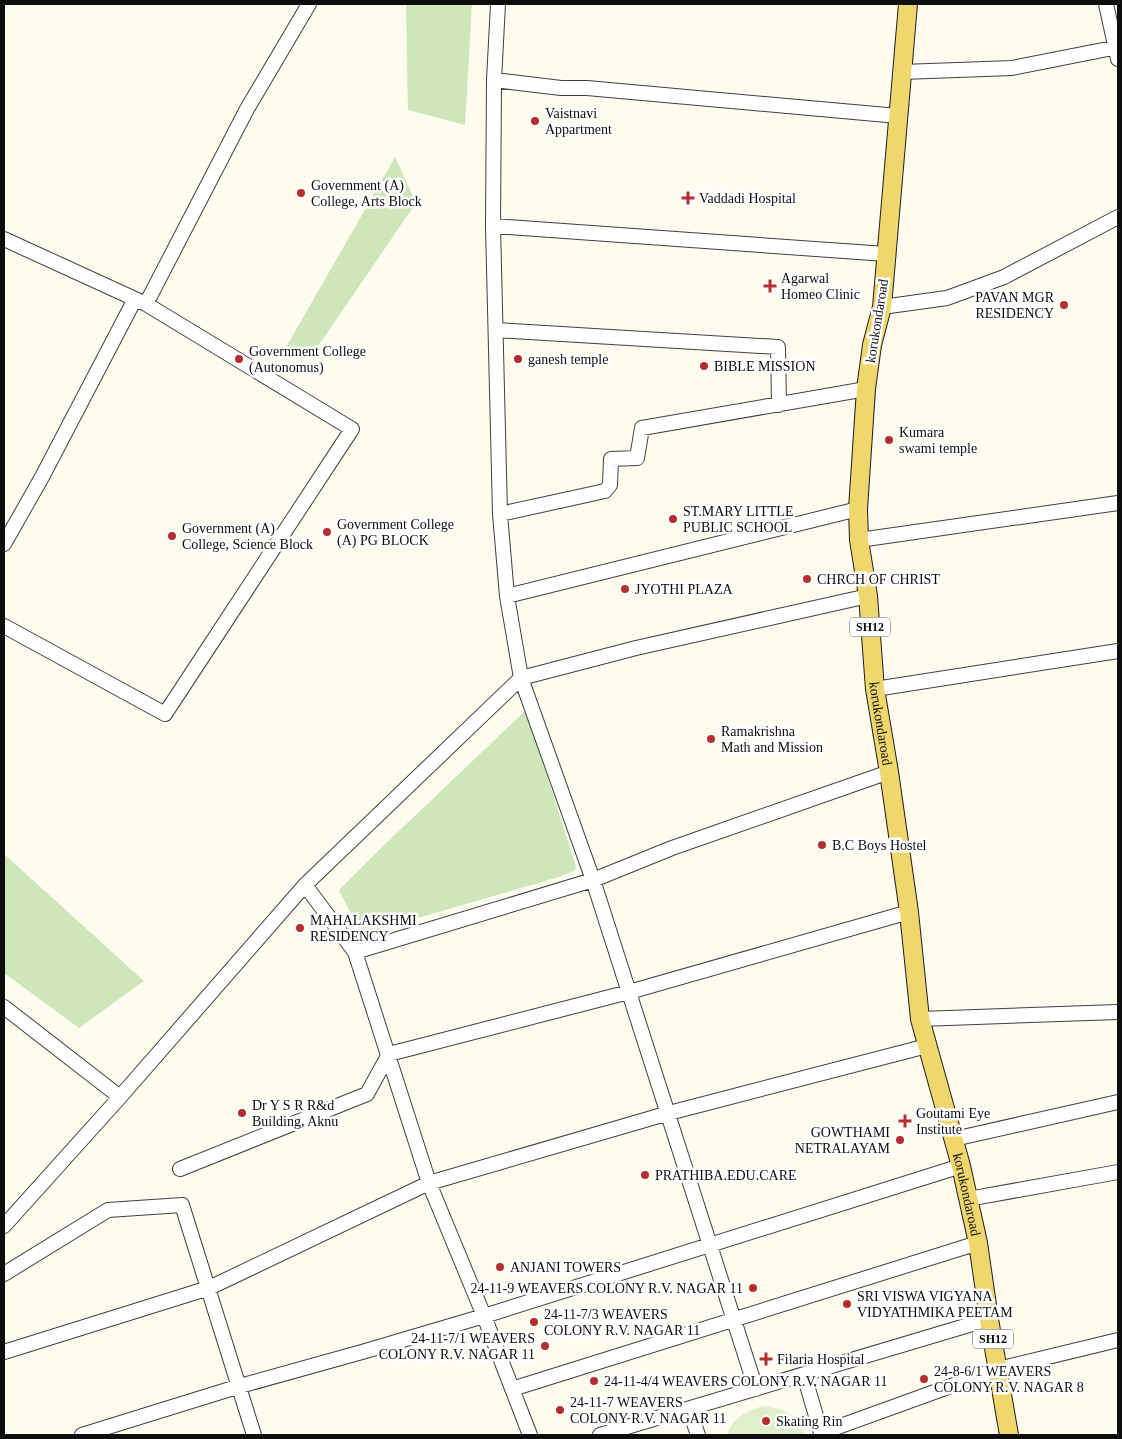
<svg xmlns="http://www.w3.org/2000/svg" width="1122" height="1439" font-family="Georgia,serif">
<style>
.green{fill:#cfe6ba}
.pitch{fill:#e0eecc}
.lines{fill:none;stroke-linecap:round;stroke-linejoin:round}
.minor-casing{stroke:#404040;stroke-width:16}
.major-casing{stroke:#1e1e1e;stroke-width:20}
.minor{stroke:#fff;stroke-width:14}
.major{stroke:#efd66d;stroke-width:18}
.poi-dot{fill:#b42e2e;stroke:#fff;stroke-width:2}
.labels{text-anchor:middle;dominant-baseline:central;stroke-width:5;stroke-linejoin:round;paint-order:stroke}
.shield{fill:#fff;stroke:#565656;stroke-width:1}
.shield-label{font-size:12px;font-weight:bold;fill:#0d0d0d}
.poi-label{font-size:14px;fill:#0d0d0d;stroke:#fff;text-anchor:start}
.street-label{font-size:14px;fill:#0d0d0d;stroke:#fff}
</style>
<rect width="100%" height="100%" fill="#fefcef"/>
<path class="green" d="M406 4H472L465 125 408 110Z
M395 157 416 203 312 355 285 349Z
M526 710 576 866 575 870 562 876 363 934 359 930 339 890 380 849Z
M4 854 144 981 79 1028 4 973Z"/>
<path class="pitch" d="M763 1406C785 1409 797 1413 804 1435H727C732 1418 746 1411 763 1406Z"/>
<g class="lines">
<defs>
<path id="minor" d="M1106 4 1118 59
M902 72 1012 68 1118 47
M494 80 561 88H587L898 116
M493 226 886 254
M4 239 146 304 247 109 309 4
M882 307 947 298 1004 277 1118 217
M496 330 778 347 779 405
M500 514 605 491 610 485 611 459 637 458 642 428 866 389
M859 540 1118 503
M4 544 42 477 135 299
M507 596 858 509
M4 626 165 714 352 429 146 304
M875 689 1118 651
M305 885 355 952 429 1183 484 1316 530 1435
M355 952 593 880 672 848 889 772
M4 1007 120 1097
M920 1019 1118 1012
M954 1139 1118 1102
M180 1169 367 1094 389 1054 629 992 909 912
M968 1199 1118 1172
M4 1226 120 1097 305 885 521 678 507 596 500 514 493 226 494 80 498 4
M4 1274 108 1210 182 1205 254 1435
M4 1352 209 1288 429 1183 669 1113 927 1046
M804 1375 821 1433 998 1369 1118 1340
M512 1389 978 1243
M756 1389 593 880 521 678 636 648 868 596
M689 1409 698 1435
M82 1435 240 1386 362 1352 484 1316 961 1166
M600 1435 989 1319"/>
<g id="major">
<path id="s1" d="M908 4 882 307 872 345 866 389 858 509 859 540 868 596 875 689 889 772 909 912 920 1019 961 1166 978 1243 989 1319 1009 1435"/>
</g>
</defs>
<use href="#minor" class="minor-casing"/>
<use href="#major" class="major-casing"/>
<use href="#minor" class="minor"/>
<use href="#major" class="major"/>
</g>
<g class="poi-dot">
<circle cx="535" cy="121" r="5"/>
<circle cx="301" cy="193" r="5"/>
<path d="M685.5 190.5h5v5h5v5h-5v5h-5v-5h-5v-5h5z"/>
<path d="M767.5 278.5h5v5h5v5h-5v5h-5v-5h-5v-5h5z"/>
<circle cx="1064" cy="305" r="5"/>
<circle cx="239" cy="359" r="5"/>
<circle cx="518" cy="359" r="5"/>
<circle cx="704" cy="366" r="5"/>
<circle cx="889" cy="440" r="5"/>
<circle cx="673" cy="519" r="5"/>
<circle cx="327" cy="532" r="5"/>
<circle cx="172" cy="536" r="5"/>
<circle cx="807" cy="579" r="5"/>
<circle cx="625" cy="589" r="5"/>
<circle cx="711" cy="739" r="5"/>
<circle cx="822" cy="845" r="5"/>
<circle cx="300" cy="928" r="5"/>
<circle cx="242" cy="1113" r="5"/>
<path d="M902.5 1113.5h5v5h5v5h-5v5h-5v-5h-5v-5h5z"/>
<circle cx="900" cy="1140" r="5"/>
<circle cx="645" cy="1175" r="5"/>
<circle cx="500" cy="1267" r="5"/>
<circle cx="753" cy="1288" r="5"/>
<circle cx="847" cy="1304" r="5"/>
<circle cx="534" cy="1322" r="5"/>
<circle cx="545" cy="1346" r="5"/>
<path d="M763.5 1351.5h5v5h5v5h-5v5h-5v-5h-5v-5h5z"/>
<circle cx="924" cy="1379" r="5"/>
<circle cx="594" cy="1381" r="5"/>
<circle cx="560" cy="1410" r="5"/>
<circle cx="766" cy="1421" r="5"/>
</g>
<g class="labels">
<g class="shield">
<rect x="850" y="617.5" width="40" height="19" rx="4"/>
<rect x="973" y="1329.5" width="40" height="19" rx="4"/>
</g>
<g class="shield-label">
<text x="870" y="627">SH12</text>
<text x="993" y="1339">SH12</text>
</g>
<g class="poi-label">
<text x="545" y="113">Vaistnavi<tspan x="545" dy="16">Appartment</tspan></text>
<text x="311" y="185">Government (A)<tspan x="311" dy="16">College, Arts Block</tspan></text>
<text x="699" y="198">Vaddadi Hospital</text>
<text x="781" y="278">Agarwal<tspan x="781" dy="16">Homeo Clinic</tspan></text>
<text x="1054" y="297" text-anchor="end">PAVAN MGR<tspan x="1054" dy="16">RESIDENCY</tspan></text>
<text x="249" y="351">Government College<tspan x="249" dy="16">(Autonomus)</tspan></text>
<text x="528" y="359">ganesh temple</text>
<text x="714" y="366">BIBLE MISSION</text>
<text x="899" y="432">Kumara<tspan x="899" dy="16">swami temple</tspan></text>
<text x="683" y="511">ST.MARY LITTLE<tspan x="683" dy="16">PUBLIC SCHOOL</tspan></text>
<text x="337" y="524">Government College<tspan x="337" dy="16">(A) PG BLOCK</tspan></text>
<text x="182" y="528">Government (A)<tspan x="182" dy="16">College, Science Block</tspan></text>
<text x="817" y="579">CHRCH OF CHRIST</text>
<text x="635" y="589">JYOTHI PLAZA</text>
<text x="721" y="731">Ramakrishna<tspan x="721" dy="16">Math and Mission</tspan></text>
<text x="832" y="845">B.C Boys Hostel</text>
<text x="310" y="920">MAHALAKSHMI<tspan x="310" dy="16">RESIDENCY</tspan></text>
<text x="252" y="1105">Dr Y S R R&amp;d<tspan x="252" dy="16">Building, Aknu</tspan></text>
<text x="916" y="1113">Goutami Eye<tspan x="916" dy="16">Institute</tspan></text>
<text x="890" y="1132" text-anchor="end">GOWTHAMI<tspan x="890" dy="16">NETRALAYAM</tspan></text>
<text x="655" y="1175">PRATHIBA.EDU.CARE</text>
<text x="510" y="1267">ANJANI TOWERS</text>
<text x="743" y="1288" text-anchor="end">24-11-9 WEAVERS COLONY R.V. NAGAR 11</text>
<text x="857" y="1296">SRI VISWA VIGYANA<tspan x="857" dy="16">VIDYATHMIKA PEETAM</tspan></text>
<text x="544" y="1314">24-11-7/3 WEAVERS<tspan x="544" dy="16">COLONY R.V. NAGAR 11</tspan></text>
<text x="535" y="1338" text-anchor="end">24-11-7/1 WEAVERS<tspan x="535" dy="16">COLONY R.V. NAGAR 11</tspan></text>
<text x="777" y="1359">Filaria Hospital</text>
<text x="934" y="1371">24-8-6/1 WEAVERS<tspan x="934" dy="16">COLONY R.V. NAGAR 8</tspan></text>
<text x="604" y="1381">24-11-4/4 WEAVERS COLONY R.V. NAGAR 11</text>
<text x="570" y="1402">24-11-7 WEAVERS<tspan x="570" dy="16">COLONY R.V. NAGAR 11</tspan></text>
<text x="776" y="1421">Skating Rin</text>
</g>
<g class="street-label">
<text transform="translate(877 321) rotate(-81)">korukondaroad</text>
<text stroke="none"><textPath href="#s1" startOffset="724">korukondaroad</textPath></text>
<text stroke="none"><textPath href="#s1" startOffset="1204">korukondaroad</textPath></text>
</g>
</g>
<rect width="1122" height="1439" fill="none" stroke="#0d0d0d" stroke-width="10"/>
</svg>
